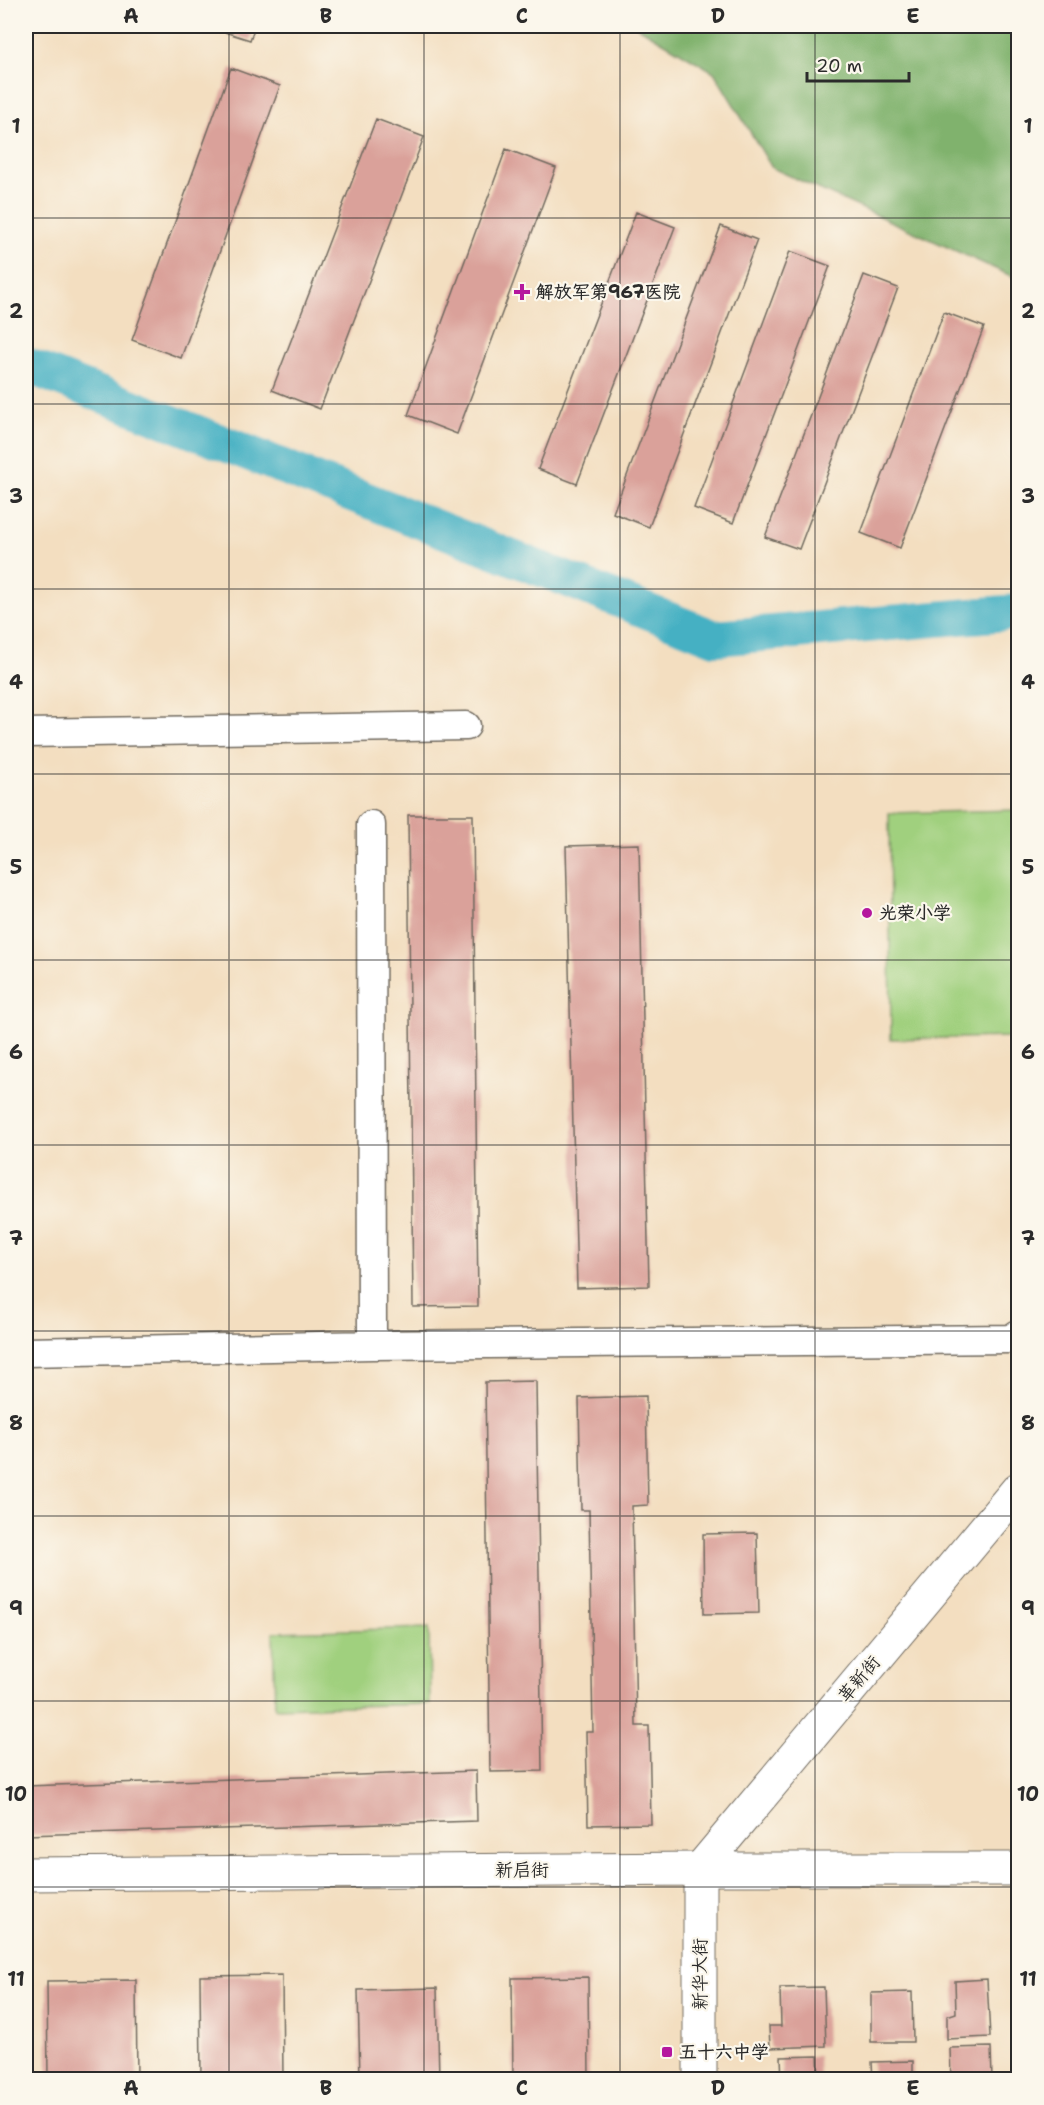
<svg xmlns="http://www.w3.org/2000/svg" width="1044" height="2105" font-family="'Shantell Sans','LXGW WenKai TC',sans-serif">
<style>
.green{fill:#a0d07e;stroke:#667e54;stroke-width:1.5}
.forest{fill:#80b26d;stroke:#566e4c;stroke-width:1.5}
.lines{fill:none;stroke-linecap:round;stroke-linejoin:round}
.canal{stroke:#45b0c3;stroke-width:36}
.building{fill:#daa19a}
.minor-casing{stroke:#716a5f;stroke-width:31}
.tertiary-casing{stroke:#716a5f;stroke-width:35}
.secondary-casing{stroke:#716a5f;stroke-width:35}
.minor{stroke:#fff;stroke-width:28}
.tertiary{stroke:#fff;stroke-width:33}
.secondary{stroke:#fff;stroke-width:33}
.grid{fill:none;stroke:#2b2b2b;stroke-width:1.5;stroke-opacity:0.55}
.poi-dot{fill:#b5179e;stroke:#fbf7ec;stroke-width:2}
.labels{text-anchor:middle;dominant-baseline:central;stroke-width:4.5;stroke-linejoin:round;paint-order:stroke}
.poi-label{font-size:18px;font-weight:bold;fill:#2b2b2b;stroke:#fbf7ec;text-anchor:start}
.street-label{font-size:18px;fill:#2b2b2b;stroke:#fbf7ec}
.neatline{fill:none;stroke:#2b2b2b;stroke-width:2}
.grid-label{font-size:20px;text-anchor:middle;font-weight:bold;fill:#2b2b2b}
</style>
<rect width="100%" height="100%" fill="#fbf7ec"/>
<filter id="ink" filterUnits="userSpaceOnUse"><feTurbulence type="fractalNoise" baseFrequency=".0167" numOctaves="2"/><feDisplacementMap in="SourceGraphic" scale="12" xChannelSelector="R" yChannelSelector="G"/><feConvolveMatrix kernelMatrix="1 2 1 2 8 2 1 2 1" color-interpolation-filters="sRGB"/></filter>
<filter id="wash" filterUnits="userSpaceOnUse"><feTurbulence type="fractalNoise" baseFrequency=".008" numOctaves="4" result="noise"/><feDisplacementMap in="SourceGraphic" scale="24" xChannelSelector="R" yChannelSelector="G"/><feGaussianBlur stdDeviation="1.35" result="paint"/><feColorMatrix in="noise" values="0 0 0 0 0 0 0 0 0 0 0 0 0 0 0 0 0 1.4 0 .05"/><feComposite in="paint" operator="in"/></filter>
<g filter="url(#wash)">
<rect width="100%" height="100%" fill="#f3dec0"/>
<path class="green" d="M1018 810V1037L891 1039 889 813Z
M429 1628 430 1704 275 1708 273 1632Z"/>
<path class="forest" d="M636 26H1018V279L772 168 714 72Z"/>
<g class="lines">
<path class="canal" d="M26 365 715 638 1018 612"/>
</g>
<g id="blocks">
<path class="building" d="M206 26H255L250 40Z
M231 68 280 86 181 358 132 340Z
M376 119 424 137 320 409 272 390Z
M506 149 556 168 457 434 408 415Z
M636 212 675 227 577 484 538 469Z
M721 226 757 240 649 527 613 513Z
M790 251 830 266 733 523 694 508Z
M864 275 898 288 799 549 765 537Z
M944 312 984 327 900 548 861 533Z
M408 815H473L478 1306 413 1307Z
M639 844 649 1286 577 1288 566 846Z
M536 1381 542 1771 490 1772 485 1382Z
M646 1396 648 1505 632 1506 636 1726H649L651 1824 588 1825 586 1732H593L589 1510H581L579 1398Z
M757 1533 759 1613 704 1614 703 1534Z
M476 1771 477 1821 26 1835V1786Z
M282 1975 283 2080H201L200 1976Z
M588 1977 589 2080H513L512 1978Z
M987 1979 990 2037 947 2039V2016L956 2013 955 1981Z
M136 1980 137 2080H48L47 1981Z
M824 1987 826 2046 770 2048 769 2026H781L780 1988Z
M437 1988 439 2080H360L358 1990Z
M912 1992 913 2042H871V1993Z
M991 2047 992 2080H951L950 2048Z
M818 2056 819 2080H782L781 2057Z
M913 2061V2080H873L872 2062Z"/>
</g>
</g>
<g filter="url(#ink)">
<use href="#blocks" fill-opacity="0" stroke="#716a5f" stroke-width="1.5"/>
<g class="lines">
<defs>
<path id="minor" d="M26 733 466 726
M371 825 372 1345
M26 1352 372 1345 1011 1339 1018 1334"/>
<path id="tertiary" d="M26 1874 700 1869H1018
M700 2080V1869"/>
<path id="secondary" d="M700 1869 1018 1489"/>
</defs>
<use href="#minor" class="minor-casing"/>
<use href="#tertiary" class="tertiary-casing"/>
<use href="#secondary" class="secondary-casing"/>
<use href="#minor" class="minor"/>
<use href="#tertiary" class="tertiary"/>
<use href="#secondary" class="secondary"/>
</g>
</g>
<path class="grid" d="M229 26V2080M424 26V2080M620 26V2080M815 26V2080M26 218H1018M26 404H1018M26 589H1018M26 774H1018M26 960H1018M26 1145H1018M26 1331H1018M26 1516H1018M26 1701H1018M26 1887H1018"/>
<g class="poi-dot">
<path d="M519 283h6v6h6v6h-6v6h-6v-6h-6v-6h6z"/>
<circle cx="867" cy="913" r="6"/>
<rect x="661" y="2046" width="12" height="12" rx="3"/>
</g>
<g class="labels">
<g class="poi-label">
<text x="536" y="292">解放军第967医院</text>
<text x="879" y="913">光荣小学</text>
<text x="679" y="2052">五十六中学</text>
</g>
<g class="street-label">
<text transform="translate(859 1679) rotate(-50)">革新街</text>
<text x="522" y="1870">新启街</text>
<text transform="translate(700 1974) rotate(-90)">新华大街</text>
</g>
</g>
<rect width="1044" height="2105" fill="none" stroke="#fbf7ec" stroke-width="66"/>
<path d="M807 72v9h102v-9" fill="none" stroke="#2b2b2b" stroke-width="3"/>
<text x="816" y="72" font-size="18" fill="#2b2b2b" stroke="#fbf7ec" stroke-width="4.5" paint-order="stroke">20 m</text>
<rect x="33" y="33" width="978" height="2039" class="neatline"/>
<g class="grid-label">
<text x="131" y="23">A</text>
<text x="326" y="23">B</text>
<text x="522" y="23">C</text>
<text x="718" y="23">D</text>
<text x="913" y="23">E</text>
<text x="16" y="133">1</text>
<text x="1028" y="133">1</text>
<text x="16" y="318">2</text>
<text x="1028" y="318">2</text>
<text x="16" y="503">3</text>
<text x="1028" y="503">3</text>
<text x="16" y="689">4</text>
<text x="1028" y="689">4</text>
<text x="16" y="874">5</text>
<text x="1028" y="874">5</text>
<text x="16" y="1059">6</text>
<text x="1028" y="1059">6</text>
<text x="16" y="1245">7</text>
<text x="1028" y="1245">7</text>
<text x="16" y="1430">8</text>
<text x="1028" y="1430">8</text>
<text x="16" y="1615">9</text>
<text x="1028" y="1615">9</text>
<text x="16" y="1801">10</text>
<text x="1028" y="1801">10</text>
<text x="16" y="1986">11</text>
<text x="1028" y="1986">11</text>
<text x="131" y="2095">A</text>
<text x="326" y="2095">B</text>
<text x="522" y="2095">C</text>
<text x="718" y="2095">D</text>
<text x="913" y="2095">E</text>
</g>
</svg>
